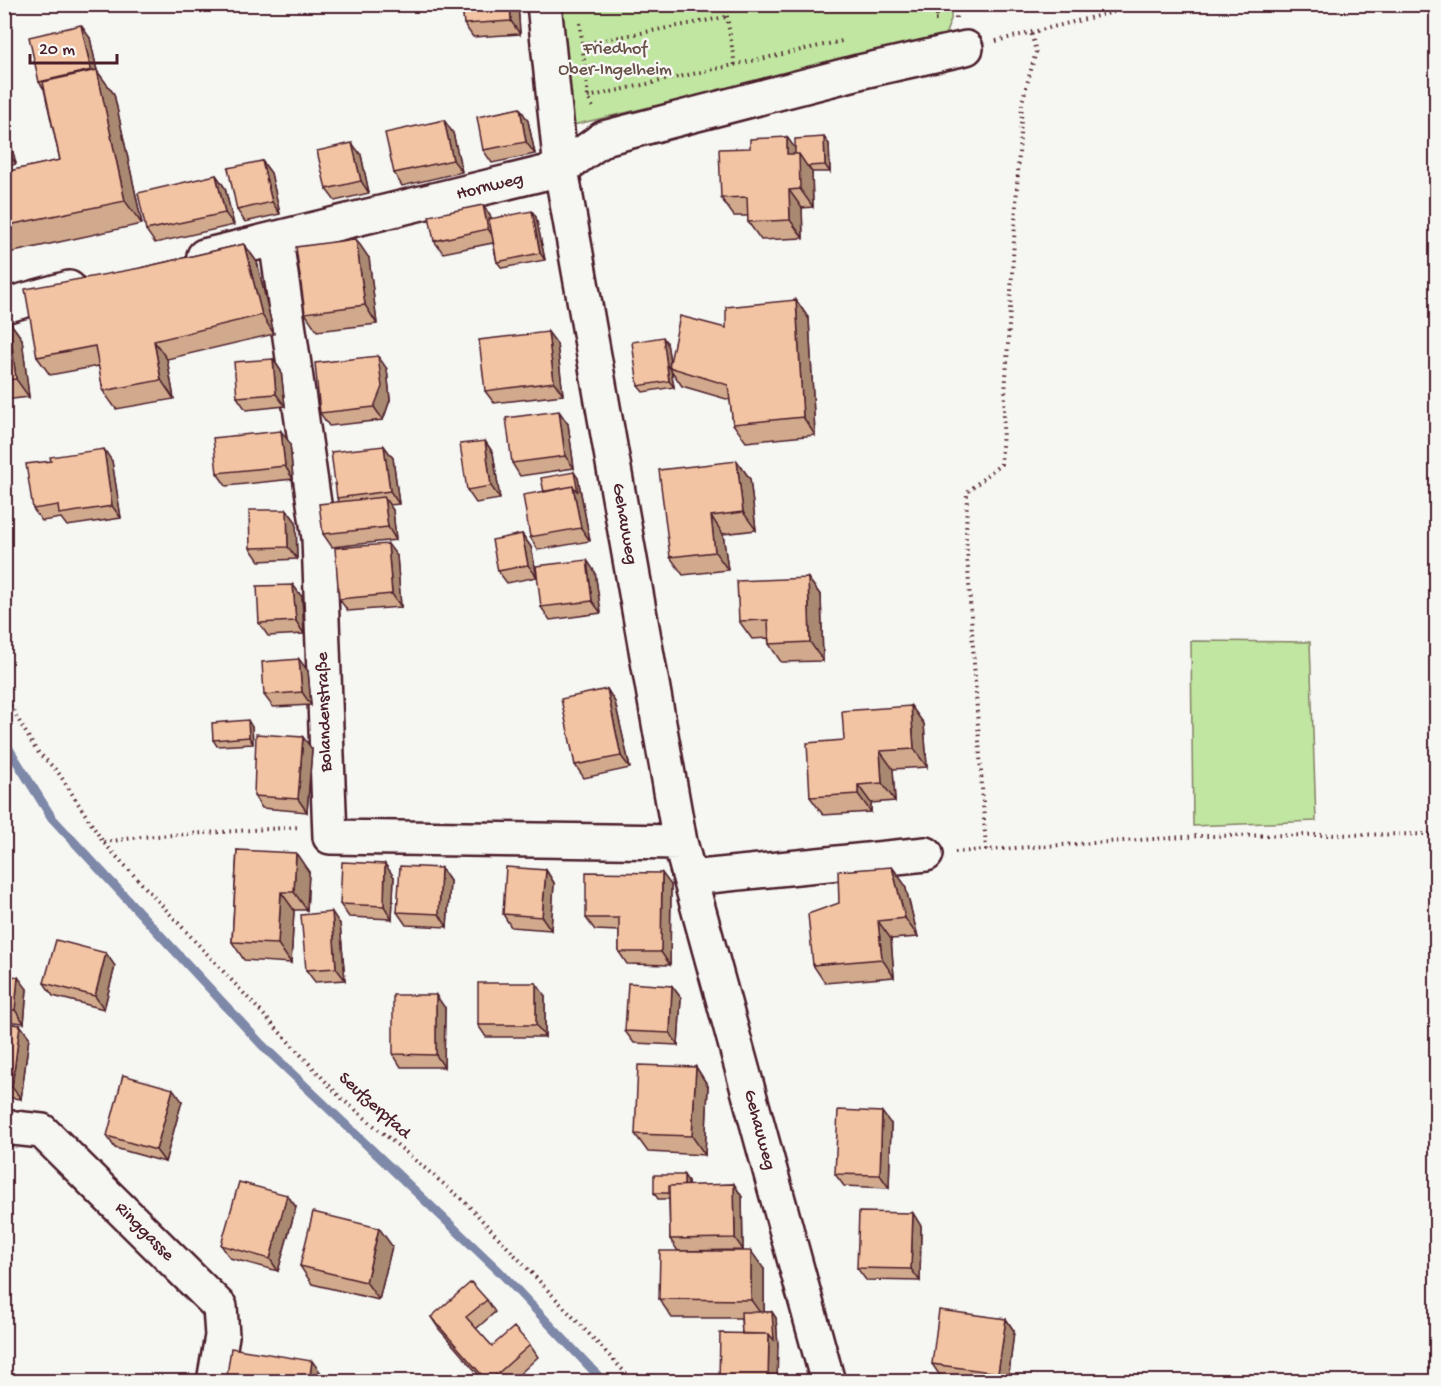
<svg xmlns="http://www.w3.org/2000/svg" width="1441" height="1386" font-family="'Gochi Hand',sans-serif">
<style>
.green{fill:#c0e6a1;stroke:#858266;stroke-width:1.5}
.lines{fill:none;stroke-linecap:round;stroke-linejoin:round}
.stream{stroke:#7e88a8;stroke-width:9}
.minor-casing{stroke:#4a1f2b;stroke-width:38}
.path{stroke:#4a1f2b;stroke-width:4;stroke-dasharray:1.5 4.5;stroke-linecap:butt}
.minor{stroke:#f6f6f2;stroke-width:33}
.wall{fill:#d1a98c;stroke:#4a1f2b;stroke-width:1.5}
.shaded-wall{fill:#aa8972;stroke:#4a1f2b;stroke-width:1.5}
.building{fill:#f3c4a3;stroke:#4a1f2b;stroke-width:1.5}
.labels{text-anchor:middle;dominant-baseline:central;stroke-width:5;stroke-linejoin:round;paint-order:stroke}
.park-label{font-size:18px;fill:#685148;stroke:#f6f6f2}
.street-label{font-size:18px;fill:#4a1f2b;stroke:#f6f6f2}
</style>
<rect width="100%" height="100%" fill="#f6f6f2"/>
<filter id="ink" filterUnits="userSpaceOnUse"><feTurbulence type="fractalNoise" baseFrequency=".0167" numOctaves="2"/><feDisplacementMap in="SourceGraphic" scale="12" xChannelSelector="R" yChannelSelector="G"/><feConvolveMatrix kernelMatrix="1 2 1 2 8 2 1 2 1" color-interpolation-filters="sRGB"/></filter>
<g filter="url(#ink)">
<path class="green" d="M951 4V19L944 38 569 126 553 5Z
M1191 641 1310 642 1316 821 1193 826Z"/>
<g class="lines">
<path class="stream" d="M4 741 52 818 262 1045 500 1272 604 1382"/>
<defs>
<path id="minor" d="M544 4 561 169 680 842 828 1382
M276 240 319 538 330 837 680 842
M204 256 561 169 604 138 859 72 966 48
M4 306 69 288
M690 878 926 854
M4 1127 42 1131 220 1307 222 1336 214 1382"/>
</defs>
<use href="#minor" class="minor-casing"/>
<path class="path" d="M725 4 735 66
M956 18V4
M935 20H937L936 4
M580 23 588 97 594 110
M996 41 1146 4
M582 44 726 17
M588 97 842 41
M4 695 36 750 58 772 103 842 341 1098 464 1201 634 1382
M104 842 141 837 300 827
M986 850 966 538 967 492 1001 464 1022 102 1036 52 1031 32
M955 852 1200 836 1436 834"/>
<use href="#minor" class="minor"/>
</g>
<path class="wall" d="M462 4H518L520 34 473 37 464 24Z
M90 38 97 71 114 94 142 224 4 254V172L60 160 44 89 39 82Z
M4 117 16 164 4 167Z
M528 121 535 154 492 163 483 150Z
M453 133 462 172 402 186 394 173Z
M829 144 830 172H812L813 207 802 208 803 238 761 240 748 222V216H734L721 198 795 149Z
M361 155 369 193 335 201 326 189Z
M262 161 271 173 280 214 245 222 237 210Z
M216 175 225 188 234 225 155 243 146 230Z
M483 205 492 219 536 217 545 260 502 268 497 262 493 243 443 253 434 241Z
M244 244 257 262 274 334 167 359 174 399 116 409 103 391 99 366 50 375 37 357 140 268Z
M369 258 377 324 317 331 305 313Z
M796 300 809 319 815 435 746 442 733 424 730 400 682 386 671 370 674 387 643 392 638 386 667 343 670 362Z
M4 321H9L22 339 29 397 4 400Z
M548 332 557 344 563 395 494 403 485 391Z
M273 359 281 371 285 406 246 410 237 397Z
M387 369 390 400 383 420 329 426 320 413Z
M568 424 574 468 520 476 512 463Z
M485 441 493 453 500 499 476 503 467 490Z
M290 443 293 479 226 486 217 473Z
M384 446 393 458 399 504 389 505 393 510 396 540 332 547 323 534 339 502 337 498Z
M112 461 121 518 67 526 61 518 42 521 33 509Z
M737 461 750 479 756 530 723 534 728 570 683 575 670 557Z
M578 478 590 541 538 550 530 537 544 492Z
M287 510 296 522 297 559 259 561 250 548Z
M522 534 531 547 537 577 507 583 498 571Z
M397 556 401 607 348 611 339 599Z
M595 572 601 613 550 620 541 607Z
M808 578 821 596 823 661 781 662 769 644 768 638 752 639 739 621Z
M293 585 302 597 304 634 268 636 259 623Z
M308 671 311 705 273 707 264 695Z
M607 689 615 702 630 768 584 778 575 765Z
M911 706 924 724 927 767 893 769 895 801 871 803V812L823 815 810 797 844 740Z
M252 727 253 744 217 746 213 740Z
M312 749 307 812 262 808 254 796Z
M237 850 309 872 307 910H294L291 963 244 960 232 942Z
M892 867 905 885 918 937 891 939 894 977 825 983 813 965 839 903Z
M441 868 450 881 447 927 406 925 397 912Z
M546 870 554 883 551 930 511 927 503 914Z
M394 877 392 919 349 917 340 904Z
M671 885 670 965 627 964 619 952V931L595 930 586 918Z
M340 924 345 980 315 982 306 970Z
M115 966 104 1009 53 996 44 983Z
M4 975 27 989 24 1023 4 1021Z
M672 986 681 998 678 1045 634 1043 625 1031Z
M545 996V1037H486L478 1025Z
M445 1008 444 1067H401L393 1054Z
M4 1023 20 1025 29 1037 21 1099 4 1097Z
M696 1067 708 1086 705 1155 648 1152 635 1134Z
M182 1101 165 1162 115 1148 107 1136Z
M891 1124 889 1188 844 1186 835 1174Z
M688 1181V1186L734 1184 742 1197 743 1250 678 1251 670 1239 669 1199H658L654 1193Z
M287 1195 296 1207 278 1271 230 1258 221 1245Z
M921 1226 920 1281 866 1280 857 1268Z
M392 1246 379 1300 312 1284 300 1266Z
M764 1269V1312H772L776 1318 778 1347 742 1334 741 1318H672L659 1299Z
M487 1300 495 1312 476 1329 492 1346 530 1345 538 1357 511 1382H485L439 1329 431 1317Z
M1006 1319 1014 1331 1008 1382H977L941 1377 932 1364Z"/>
<path class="shaded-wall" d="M510 4H518L520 34 511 21Z
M81 25 90 38 97 71 114 94 142 224 125 201 99 81 91 70Z
M520 108 528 121 535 154 526 142Z
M4 117 16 164 7 152 4 141Z
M444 120 453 133 462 172 453 160Z
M787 137 812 172 813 207 800 189 787 154Z
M824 137 829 144 830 172 825 165Z
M352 143 361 155 369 193 361 181Z
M262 161 271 173 280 214 272 202Z
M216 175 225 188 234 225 225 213Z
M789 190 802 208 803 238 790 220Z
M483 205 491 217 497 242 488 229Z
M532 211 536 217 545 260 540 253Z
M356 239 369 258 377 324 365 305Z
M244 244 257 262 274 334 262 315Z
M796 300 809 319 815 435 803 417Z
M9 321 22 339 29 397 16 379Z
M548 332 557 344 563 395 554 382Z
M663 337 667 343 671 368 669 367 671 370 674 387 669 381Z
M154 341 167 359 174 399 161 380Z
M378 356 387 369 390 400 383 420 374 407Z
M273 359 281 371 285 406 276 394Z
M559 411 568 424 574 468 565 456Z
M281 431 290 443 293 479 285 466Z
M485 441 493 453 500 499 491 486Z
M384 446 393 458 399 504 390 491Z
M104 449 112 461 121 518 112 506Z
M737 461 750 479 756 530 743 512Z
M574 472 578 478 590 541 581 528 573 486Z
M384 497 393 510 396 540 388 527Z
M287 510 296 522 297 559 288 547Z
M711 516 723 534 728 570 715 552Z
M522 534 531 547 537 577 528 565Z
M388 544 397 556 401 607 392 594Z
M587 560 595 572 601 613 592 601Z
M808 578 821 596 823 661 810 642Z
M293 585 302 597 304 634 296 621Z
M299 659 308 671 311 705 302 692Z
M607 689 615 702 630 768 621 756Z
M911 706 924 724 927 767 914 749Z
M248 720 252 727 253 744 249 737Z
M303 737 312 749 307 812 298 799Z
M880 751 893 769 895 801 882 783Z
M858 785 871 803V812L858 794Z
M296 853 309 872 307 910 294 892Z
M385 864 394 877 392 919 384 906Z
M892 867 905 885 918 937 905 918Z
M441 868 450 881 447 927 439 914Z
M546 870 554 883 551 930 542 917Z
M662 873 671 885 670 965 661 952Z
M281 892 294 910 291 963 278 944Z
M332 912 340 924 345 980 336 968Z
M878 921 891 939 894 977 882 959Z
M106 953 115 966 104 1009 95 996Z
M18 977 27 989 24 1023 15 1010Z
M536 983 545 996V1037L536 1025Z
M672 986 681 998 678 1045 670 1033Z
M436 995 445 1008 444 1067 436 1055Z
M20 1025 29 1037 21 1099 12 1087Z
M696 1067 708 1086 705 1155 692 1136Z
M173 1089 182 1101 165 1162 156 1150Z
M882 1112 891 1124 889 1188 880 1175Z
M684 1175 688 1181V1199L684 1192Z
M734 1184 742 1197 743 1250 735 1238Z
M287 1195 296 1207 278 1271 270 1259Z
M913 1213 921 1226 920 1281 911 1269Z
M379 1228 392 1246 379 1300 366 1282Z
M751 1251 764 1269V1318L751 1300Z
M772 1312 776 1318 778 1347 777 1382H768L769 1334Z
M1006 1319 1014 1331 1008 1382H1004L998 1373Z
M312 1361 321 1373 319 1382H309Z"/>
<path class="building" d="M462 4H510L511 21 464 24Z
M81 25 91 70 39 82 29 37Z
M97 70 125 201 4 226V172L60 160 43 82Z
M520 108 526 142 483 150 477 117Z
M444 120 453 160 394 173 385 133Z
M787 137V154H799L800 189 789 190 790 220 748 222 747 197 721 198 719 149 750 148V139Z
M824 137 825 165 807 166 799 154H795V139Z
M4 141 7 152H4Z
M352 143 361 181 326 189 317 151Z
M262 161 272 202 237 210 228 168Z
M216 175 225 213 146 230 138 193Z
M483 205 488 229 434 241 429 216Z
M532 211 540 253 497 262 489 219Z
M356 239 365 305 305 313 296 247Z
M244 244 262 315 154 341 161 380 103 391 95 346 37 357 25 289 140 268Z
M796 300 803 417 733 424 728 385 669 367 680 316 726 328V307Z
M4 321H9L16 379 4 380Z
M548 332 554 382 485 391 479 340Z
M663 337 669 381 638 386 632 342Z
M378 356 382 387 374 407 320 413 315 363Z
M273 359 276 394 237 397 234 362Z
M559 411 565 456 512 463 506 418Z
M281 431 285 466 217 473 213 438Z
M485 441 491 486 467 490 460 444Z
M384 446 390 491 337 498 331 452Z
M104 449 112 506 59 514 58 505 33 509 26 464 51 461 50 457Z
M737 461 743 512 711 516 715 552 670 557 659 470Z
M574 472 578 492 573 486 544 492 541 478Z
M573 486 581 528 530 537 523 495Z
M384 497 388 527 323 534 319 504Z
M249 510H287L288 547 250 548Z
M522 534 528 565 498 571 492 540Z
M388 544 392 594 339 599 335 548Z
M587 560 592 601 541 607 536 566Z
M808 578 810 642 769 644 768 620 739 621 737 581Z
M293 585 296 621 259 623 257 586Z
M299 659 302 692 264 695 262 662Z
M607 689 621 756 575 765 561 699Z
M911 706 914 749 880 751 882 783 858 785V794L810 797 807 743 844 740 842 711Z
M248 720 249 737 213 740 212 723Z
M256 734 303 737 298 799 254 796Z
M237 850 296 853 294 892H281L278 944 232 942Z
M342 862 385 864 384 906 340 904Z
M400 866 441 868 439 914 397 912Z
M506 867 546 870 542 917 503 914Z
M892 867 905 918 878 921 882 959 813 965 808 914 839 903 838 871Z
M586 872 662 873 661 952H619V918H586Z
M332 912 336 968 306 970 301 915Z
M56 940 106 953 95 996 44 983Z
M4 975 18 977 15 1010 4 1009Z
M478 983H536V1025H478Z
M628 983 672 986 670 1033 625 1031Z
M393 995H436V1055L393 1054Z
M4 1023 20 1025 12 1087 4 1086Z
M638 1065 696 1067 692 1136 635 1134Z
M123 1075 173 1089 156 1150 107 1136Z
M838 1110 882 1112 880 1175 835 1174Z
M654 1175H684V1186H669V1193H654Z
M239 1182 287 1195 270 1259 221 1245Z
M734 1184 735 1238 670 1239 669 1186Z
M313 1212 379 1228 366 1282 300 1266Z
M859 1212 913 1213 911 1269 857 1268Z
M660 1251H751V1300L659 1299Z
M471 1282 487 1300 466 1317 492 1346 514 1327 530 1345 488 1382 431 1317Z
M939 1310 1006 1319 998 1373 932 1364Z
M741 1312H772L774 1340 769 1334H742Z
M720 1333 769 1334 768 1382H719Z
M231 1348 312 1361 309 1382H226Z"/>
</g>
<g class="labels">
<g class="park-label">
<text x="615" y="49">Friedhof<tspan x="615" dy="21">Ober-Ingelheim</tspan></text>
</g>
<g class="street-label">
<text transform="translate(490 187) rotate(-14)">Hornweg</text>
<text transform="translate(624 524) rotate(80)">Gehauweg</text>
<text transform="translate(325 712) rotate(-92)">Bolandenstraße</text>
<text transform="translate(374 1106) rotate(42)">Seufzerpfad</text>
<text transform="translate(759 1130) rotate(75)">Gehauweg</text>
<text transform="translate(144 1232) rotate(45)">Ringgasse</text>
</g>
</g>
<rect width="1441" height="1386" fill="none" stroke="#f6f6f2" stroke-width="24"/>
<rect x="12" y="12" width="1417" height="1362" fill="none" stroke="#4a1f2b" stroke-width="2" filter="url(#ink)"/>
<path d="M30 54v9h87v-9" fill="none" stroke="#4a1f2b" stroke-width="3"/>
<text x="39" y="54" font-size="18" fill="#4a1f2b" stroke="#f6f6f2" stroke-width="4.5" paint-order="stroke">20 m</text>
</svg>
